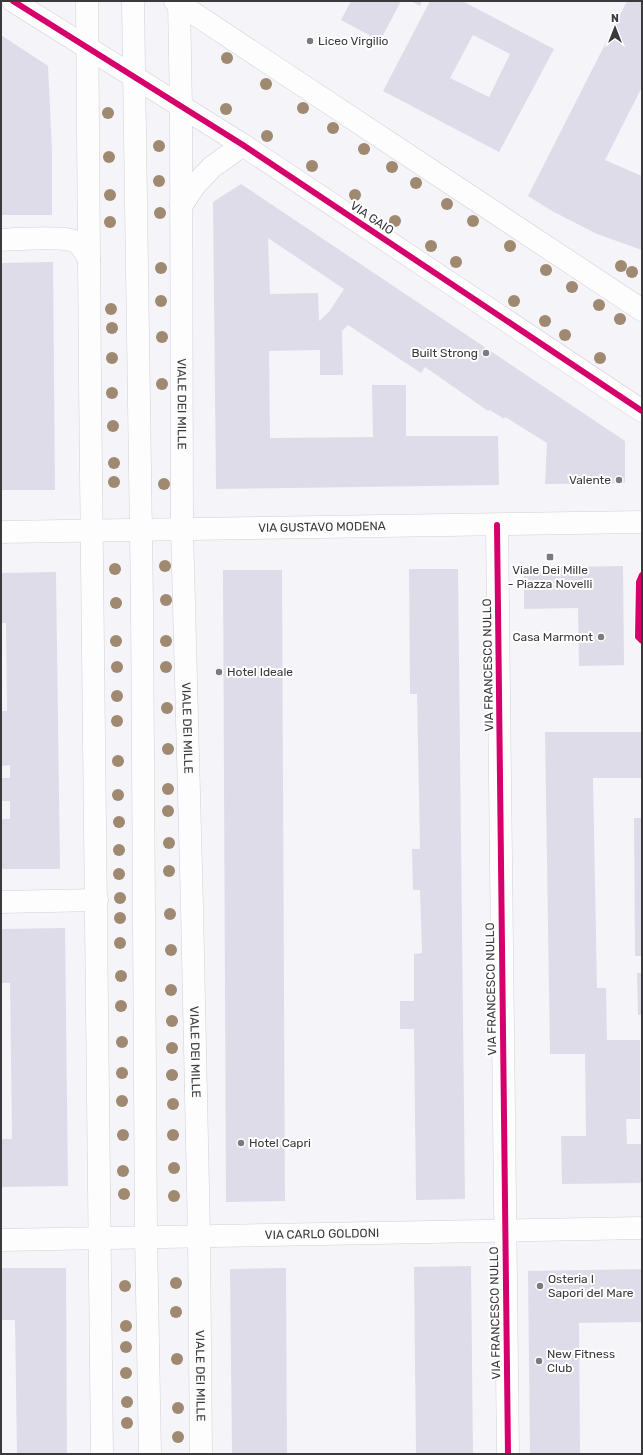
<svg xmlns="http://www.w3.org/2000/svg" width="643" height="1455" font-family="Rubik,sans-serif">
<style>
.building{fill:#dfdcea;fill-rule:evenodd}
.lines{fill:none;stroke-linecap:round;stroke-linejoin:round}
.minor-casing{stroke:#d0d0d3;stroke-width:23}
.major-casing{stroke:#d0d0d3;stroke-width:23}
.minor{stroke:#fefdfe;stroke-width:22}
.major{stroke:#fefdfe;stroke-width:22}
.cycleway-casing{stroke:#fff;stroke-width:8}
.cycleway{stroke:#d6006c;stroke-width:6}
.tree{fill:#9f8970}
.poi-dot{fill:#7b7a7e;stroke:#fff;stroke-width:1.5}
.labels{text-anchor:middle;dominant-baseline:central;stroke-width:4;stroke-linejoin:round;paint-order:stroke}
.poi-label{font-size:12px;fill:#3a393c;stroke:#fff;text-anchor:start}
.street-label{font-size:12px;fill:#3a393c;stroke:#fff}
</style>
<rect width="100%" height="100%" fill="#f5f4f9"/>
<path class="building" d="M351 1H401L380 41 341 20Z
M411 1H422L420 6Z
M430 1H462L554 49 499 152 383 91ZM473 35 510 54 489 97 450 78Z
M627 1H642V87L605 160 642 176V250L597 234 552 211 528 196Z
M1 35 48 66 52 151V215H1Z
M241 184 625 441V483L545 484 547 443 505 417 504 419 490 410 488 411 425 367 421 373 348 325 342 331 343 375H320V350L269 351 270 438 373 437 372 385H406V436H498L499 485 216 489 213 202ZM268 238 344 289 329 312 319 321 318 293 270 294Z
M53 262 55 490H1V263Z
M623 566 624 665 579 666 578 608 524 609V568Z
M409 569H458L465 1199 416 1200 414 1029H400V1001H414V954L422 953 420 890H413L412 849H420L417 694H410Z
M223 570H282L285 1201 226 1202Z
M56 572 60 869H1V819H10V801H1V778H10V765L1 766V711H7L6 623H1V573Z
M545 732H642V778H593L597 988H606L607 1040H640V1119H626L627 1144H642V1183L562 1184 561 1136H586L585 1054H550Z
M634 818H642V956H635Z
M65 928 68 1186 1 1187V1139H12L10 983H1V929Z
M637 973H642V1015H638Z
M471 1266 473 1454H416L414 1267Z
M1 1268H66L67 1454H17L15 1320H1Z
M286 1268 287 1454H232L230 1269Z
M642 1269V1322L579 1323 580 1454H530L528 1271Z"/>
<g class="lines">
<defs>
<g id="minor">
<path d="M13 1 243 145 642 411"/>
<path d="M133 1 142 603 146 1237 150 1454"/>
<path d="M175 1 642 310"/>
<path d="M181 206 195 185 212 167 243 145"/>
<path d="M1 240C17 239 61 236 74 241 82 245 86 253 89 260"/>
<path d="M497 525 508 1454"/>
<path id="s1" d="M1 532 642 522"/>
<path d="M1 902 97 900"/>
<path id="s2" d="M1 1240 642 1228"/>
</g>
<g id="major">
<path d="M87 1 90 382 102 1454"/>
<path id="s3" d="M179 1 181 108 182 529 192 907 199 1236 201 1454"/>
</g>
</defs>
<use href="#minor" class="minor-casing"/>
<use href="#major" class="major-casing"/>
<use href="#minor" class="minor"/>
<use href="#major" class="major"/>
<defs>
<path id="cycleway" d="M13 1 243 145 642 411
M497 525 508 1454
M642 575 639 582 638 637 642 641"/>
</defs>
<use href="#cycleway" class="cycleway-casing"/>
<use href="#cycleway" class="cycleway"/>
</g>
<g class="tree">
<circle cx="227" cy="58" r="6"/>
<circle cx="266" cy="84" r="6"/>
<circle cx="303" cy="108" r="6"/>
<circle cx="226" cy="109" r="6"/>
<circle cx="108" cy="113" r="6"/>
<circle cx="333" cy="128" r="6"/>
<circle cx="267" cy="136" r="6"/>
<circle cx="159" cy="146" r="6"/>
<circle cx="364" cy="149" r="6"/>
<circle cx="109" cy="157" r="6"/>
<circle cx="312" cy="166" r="6"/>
<circle cx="392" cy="167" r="6"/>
<circle cx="159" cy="181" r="6"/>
<circle cx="416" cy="183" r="6"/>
<circle cx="110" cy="195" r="6"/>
<circle cx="355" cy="195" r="6"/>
<circle cx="447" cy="204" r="6"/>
<circle cx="160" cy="213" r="6"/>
<circle cx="395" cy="221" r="6"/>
<circle cx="473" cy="221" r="6"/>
<circle cx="110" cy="222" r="6"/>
<circle cx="431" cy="246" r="6"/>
<circle cx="510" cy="246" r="6"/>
<circle cx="456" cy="262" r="6"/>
<circle cx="621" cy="266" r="6"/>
<circle cx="161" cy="268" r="6"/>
<circle cx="546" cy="270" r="6"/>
<circle cx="632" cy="272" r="6"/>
<circle cx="572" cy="287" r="6"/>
<circle cx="161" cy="301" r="6"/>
<circle cx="514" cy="301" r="6"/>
<circle cx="599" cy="305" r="6"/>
<circle cx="111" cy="309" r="6"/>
<circle cx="620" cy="319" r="6"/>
<circle cx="545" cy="321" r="6"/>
<circle cx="112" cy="328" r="6"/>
<circle cx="565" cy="335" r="6"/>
<circle cx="162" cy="337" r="6"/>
<circle cx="112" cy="358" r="6"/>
<circle cx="600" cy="358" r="6"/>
<circle cx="162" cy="384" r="6"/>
<circle cx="112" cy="393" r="6"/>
<circle cx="113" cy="426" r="6"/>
<circle cx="114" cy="463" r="6"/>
<circle cx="114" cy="482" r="6"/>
<circle cx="164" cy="484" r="6"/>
<circle cx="165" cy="566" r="6"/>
<circle cx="115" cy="569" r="6"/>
<circle cx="166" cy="600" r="6"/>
<circle cx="116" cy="603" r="6"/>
<circle cx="116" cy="641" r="6"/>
<circle cx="166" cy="641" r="6"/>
<circle cx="117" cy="667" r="6"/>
<circle cx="166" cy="667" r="6"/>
<circle cx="117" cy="696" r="6"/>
<circle cx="167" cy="708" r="6"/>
<circle cx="117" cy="721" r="6"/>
<circle cx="168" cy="749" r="6"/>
<circle cx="118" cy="761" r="6"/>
<circle cx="168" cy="789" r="6"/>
<circle cx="118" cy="795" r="6"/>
<circle cx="168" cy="811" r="6"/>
<circle cx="119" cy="822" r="6"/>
<circle cx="169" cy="843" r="6"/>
<circle cx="119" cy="850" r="6"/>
<circle cx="169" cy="871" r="6"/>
<circle cx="119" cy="874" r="6"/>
<circle cx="120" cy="898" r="6"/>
<circle cx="170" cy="914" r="6"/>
<circle cx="120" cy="918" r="6"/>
<circle cx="120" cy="943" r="6"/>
<circle cx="171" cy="950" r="6"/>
<circle cx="121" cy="976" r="6"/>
<circle cx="171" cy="990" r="6"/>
<circle cx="121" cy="1006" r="6"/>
<circle cx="172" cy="1021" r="6"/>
<circle cx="122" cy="1042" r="6"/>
<circle cx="172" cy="1048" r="6"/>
<circle cx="122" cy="1073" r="6"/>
<circle cx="172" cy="1075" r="6"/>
<circle cx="122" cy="1101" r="6"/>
<circle cx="173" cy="1104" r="6"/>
<circle cx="123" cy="1135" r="6"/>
<circle cx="173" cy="1135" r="6"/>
<circle cx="174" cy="1168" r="6"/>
<circle cx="123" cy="1171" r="6"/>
<circle cx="124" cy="1194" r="6"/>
<circle cx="174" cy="1196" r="6"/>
<circle cx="176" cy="1283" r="6"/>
<circle cx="125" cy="1286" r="6"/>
<circle cx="176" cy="1312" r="6"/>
<circle cx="126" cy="1326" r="6"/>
<circle cx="126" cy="1347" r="6"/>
<circle cx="177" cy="1359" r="6"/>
<circle cx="126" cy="1373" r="6"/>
<circle cx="127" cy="1402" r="6"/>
<circle cx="178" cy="1408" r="6"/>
<circle cx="127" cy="1423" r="6"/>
<circle cx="178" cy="1437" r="6"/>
</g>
<g class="poi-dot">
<circle cx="310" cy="41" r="4"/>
<circle cx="486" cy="353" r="4"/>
<circle cx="619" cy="480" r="4"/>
<rect x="546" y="553" width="8" height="8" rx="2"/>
<circle cx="601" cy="637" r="4"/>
<circle cx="219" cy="672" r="4"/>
<circle cx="241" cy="1143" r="4"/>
<circle cx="540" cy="1286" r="4"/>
<circle cx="539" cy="1361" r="4"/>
</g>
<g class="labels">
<g class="poi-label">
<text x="318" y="41">Liceo Virgilio</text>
<text x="478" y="353" text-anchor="end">Built Strong</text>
<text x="611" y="480" text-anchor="end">Valente</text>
<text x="550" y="570" text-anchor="middle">Viale Dei Mille<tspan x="550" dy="14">- Piazza Novelli</tspan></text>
<text x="593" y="637" text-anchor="end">Casa Marmont</text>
<text x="227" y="672">Hotel Ideale</text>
<text x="249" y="1143">Hotel Capri</text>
<text x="548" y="1279">Osteria I<tspan x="548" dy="14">Sapori del Mare</tspan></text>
<text x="547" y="1354">New Fitness<tspan x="547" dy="14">Club</tspan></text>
</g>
<g class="street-label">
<text transform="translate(372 218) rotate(34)">VIA GAIO</text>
<text stroke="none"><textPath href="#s3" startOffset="403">VIALE DEI MILLE</textPath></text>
<text stroke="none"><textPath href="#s1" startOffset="321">VIA GUSTAVO MODENA</textPath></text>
<text transform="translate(488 665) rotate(-91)">VIA FRANCESCO NULLO</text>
<text stroke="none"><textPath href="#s3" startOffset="727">VIALE DEI MILLE</textPath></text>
<text transform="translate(491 989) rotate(-91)">VIA FRANCESCO NULLO</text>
<text stroke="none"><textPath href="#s3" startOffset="1051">VIALE DEI MILLE</textPath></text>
<text stroke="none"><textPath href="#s2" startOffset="321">VIA CARLO GOLDONI</textPath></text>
<text transform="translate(495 1313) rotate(-91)">VIA FRANCESCO NULLO</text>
<text stroke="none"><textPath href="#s3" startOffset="1375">VIALE DEI MILLE</textPath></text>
</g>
</g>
<rect width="643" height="1455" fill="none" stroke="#3a393c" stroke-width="4"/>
<g transform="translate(615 28)" stroke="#ffffff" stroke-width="3" paint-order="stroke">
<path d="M0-3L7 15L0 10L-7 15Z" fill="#3a393c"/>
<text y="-6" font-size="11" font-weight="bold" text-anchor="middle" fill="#3a393c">N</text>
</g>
</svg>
